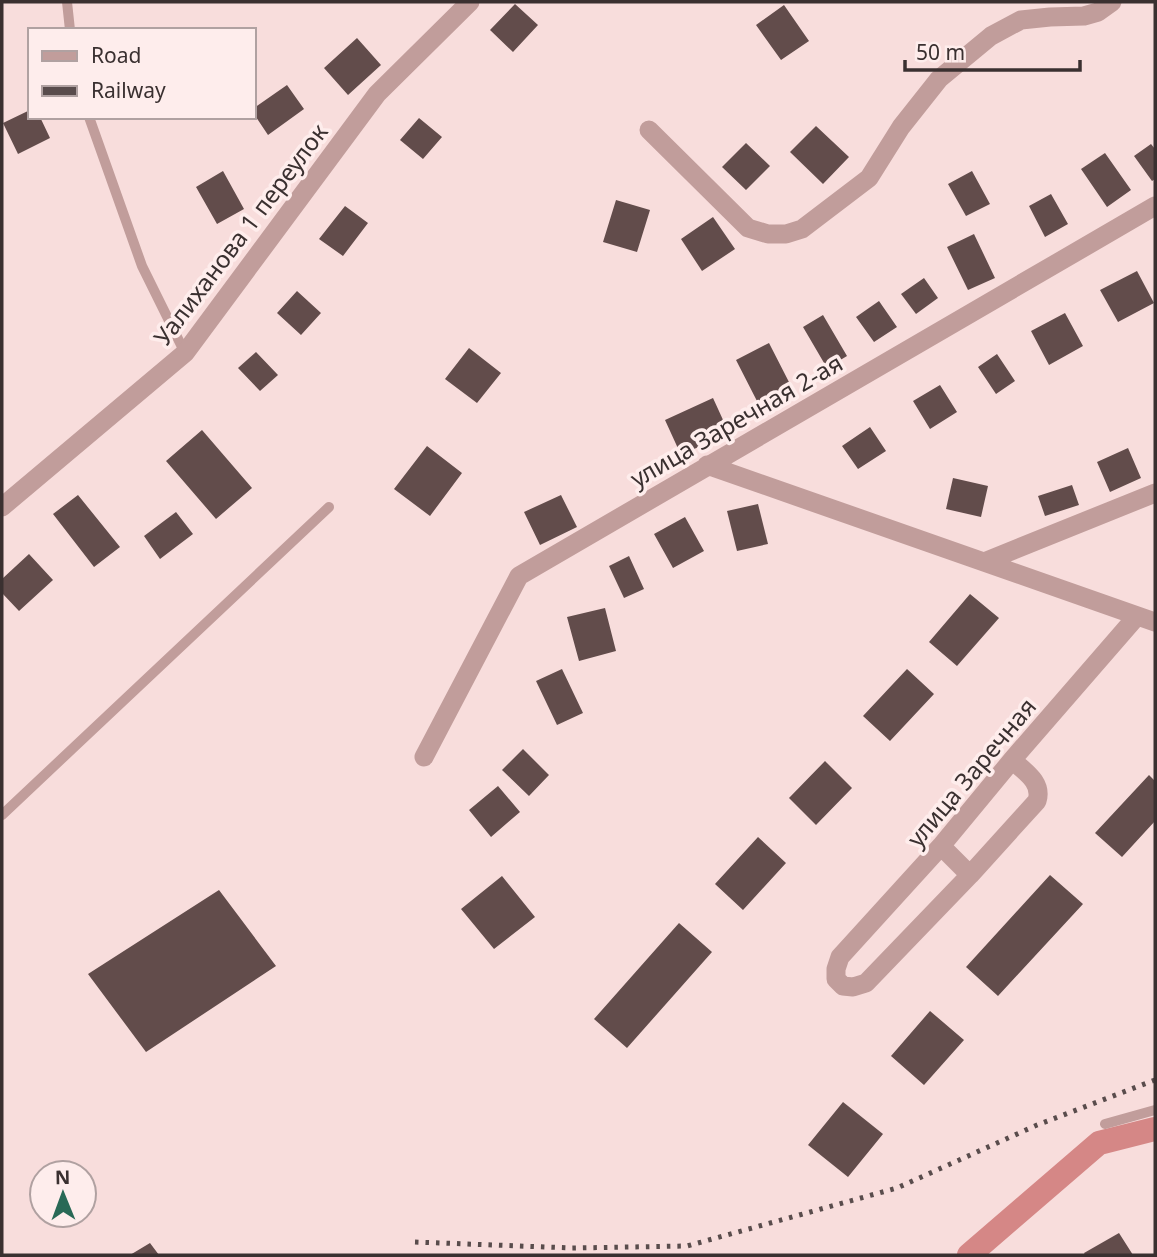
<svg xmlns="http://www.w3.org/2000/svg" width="1157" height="1257" font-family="'Noto Sans',sans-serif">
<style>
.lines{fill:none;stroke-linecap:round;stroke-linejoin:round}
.canal{stroke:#d58786;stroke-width:24}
.building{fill:#624c4b}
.service{stroke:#c19d9b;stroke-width:10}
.minor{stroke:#c19d9b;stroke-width:19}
.rail{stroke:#594c4c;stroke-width:5;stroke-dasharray:3.5 7;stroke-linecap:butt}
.labels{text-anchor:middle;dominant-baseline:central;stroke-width:7;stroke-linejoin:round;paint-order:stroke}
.street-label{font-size:24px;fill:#3a3030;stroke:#feedec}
</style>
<rect width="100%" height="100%" fill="#f8dddc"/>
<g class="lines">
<path class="canal" d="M969 1255 1099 1143 1155 1129"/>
</g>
<path class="building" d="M515 4 538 25 513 52 490 30Z
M784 5 809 41 781 60 756 25Z
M357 38 381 65 348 95 324 68Z
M287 85 304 109 268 135 254 114V108Z
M30 110V117H40L50 138 18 154 3 123Z
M419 118 442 137 423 159 400 140Z
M816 126 849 157 823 184 790 152Z
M746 143 770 166 746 190 722 167Z
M1151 144 1155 149V179L1152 181 1134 156Z
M1105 153 1131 190 1107 207 1081 169Z
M223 171 244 209 217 224 196 187Z
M972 171 990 204 966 216 948 184Z
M1051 194 1068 224 1045 237 1029 206Z
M616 200 650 210 637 252 603 242Z
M345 206 368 223 343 256 319 239Z
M713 217 735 249 702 271 681 239Z
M974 234 995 278 968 290 947 247Z
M1137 271 1154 303 1118 322 1100 290Z
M924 278 938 298 916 314 901 294Z
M297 291 321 313 301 335 277 313Z
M879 301 897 327 874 342 856 317Z
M1065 313 1083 346 1049 365 1031 331Z
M823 315 847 356 827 368 803 327Z
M769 343 791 386 758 403 736 360Z
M469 348 501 373 477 403 445 379Z
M256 352 278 375 260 391 238 368Z
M997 354 1015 381 996 394 978 367Z
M940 385 957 412 930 429 913 401Z
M713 398 729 433 681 455 665 420Z
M870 427 886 451 858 469 842 446Z
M202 430 252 488 216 519 166 461Z
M427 446 462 473 430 516 394 489Z
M1128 448 1141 478 1110 492 1097 462Z
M953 478 988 486 981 517 946 509Z
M1072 485 1079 505 1045 516 1038 496Z
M78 495 120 547 94 567 53 514Z
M561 495 577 527 540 545 524 512Z
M758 504 768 544 737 551 727 511Z
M176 512 193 534 160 559 144 536Z
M685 517 704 551 673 568 654 534Z
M29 554 53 580 19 611 2 593V579Z
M629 556 644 589 624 598 609 566Z
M970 594 999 618 957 666 929 642Z
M605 608 616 651 579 661 567 617Z
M562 669 583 713 557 725 536 681Z
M907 669 934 694 890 741 863 716Z
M523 749 549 775 529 796 502 770Z
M825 761 852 788 816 825 789 798Z
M1149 775 1155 781V821L1122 857 1095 833Z
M498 786 520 812 491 837 469 810Z
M758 837 786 863 743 910 715 884Z
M1050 875 1083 904 998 996 966 967Z
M502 876 535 917 494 949 461 909Z
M219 890 276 966 146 1052 88 974Z
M679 923 712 952 627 1048 594 1019Z
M930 1011 964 1040 924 1085 891 1056Z
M843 1102 883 1134 848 1177 808 1145Z
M1119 1233 1133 1255H1085L1084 1253Z
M150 1243 159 1255H130Z"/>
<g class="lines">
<path class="service" d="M67 2 70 30
M89 117 142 266 185 353
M2 815 329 507
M1105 1124 1155 1110"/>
<path class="minor" d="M649 130 748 228 768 234H786L802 229 869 178 901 127 939 79 991 36 1021 20 1050 17 1084 16 1098 12 1112 2
M707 465 1155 622
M2 507 185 353 377 94 470 2
M984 562 1155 493
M424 757 519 576 1155 206
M1012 760C1024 771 1043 782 1037 801L970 875 866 983 853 987 843 986 836 979V969L840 957 941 846 1012 760 1137 616
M941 846 970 875"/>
<path class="rail" d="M415 1242 572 1248 687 1246 897 1188 1037 1125 1155 1080"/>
</g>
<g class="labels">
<g class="street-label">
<text transform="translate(240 234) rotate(-53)">Уалиханова 1 переулок</text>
<text transform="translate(736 420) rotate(-30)">улица Заречная 2-ая</text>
<text transform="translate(971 772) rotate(-50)">улица Заречная</text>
</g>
</g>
<rect width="1157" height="1257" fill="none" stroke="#3a3030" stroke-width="7"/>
<rect x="28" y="28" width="228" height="91" fill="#feedec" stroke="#b0a1a1" stroke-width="2"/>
<rect x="42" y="51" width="35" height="10" fill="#c19d9b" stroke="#b0a1a1" stroke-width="2"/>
<text x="91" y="63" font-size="21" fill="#3a3030">Road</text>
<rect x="42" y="86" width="35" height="10" fill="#594c4c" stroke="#b0a1a1" stroke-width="2"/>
<text x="91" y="98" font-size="21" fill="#3a3030">Railway</text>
<g transform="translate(63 1194) rotate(359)"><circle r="33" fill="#feedec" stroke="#b0a1a1" stroke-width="2"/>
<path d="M0-5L12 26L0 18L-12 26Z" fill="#296956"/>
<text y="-10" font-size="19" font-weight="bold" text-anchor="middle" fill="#3a3030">N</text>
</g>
<path d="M905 60v10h175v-10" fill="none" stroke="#3a3030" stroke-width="3.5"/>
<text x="916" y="60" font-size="21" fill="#3a3030" stroke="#feedec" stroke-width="5" paint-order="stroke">50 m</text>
</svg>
